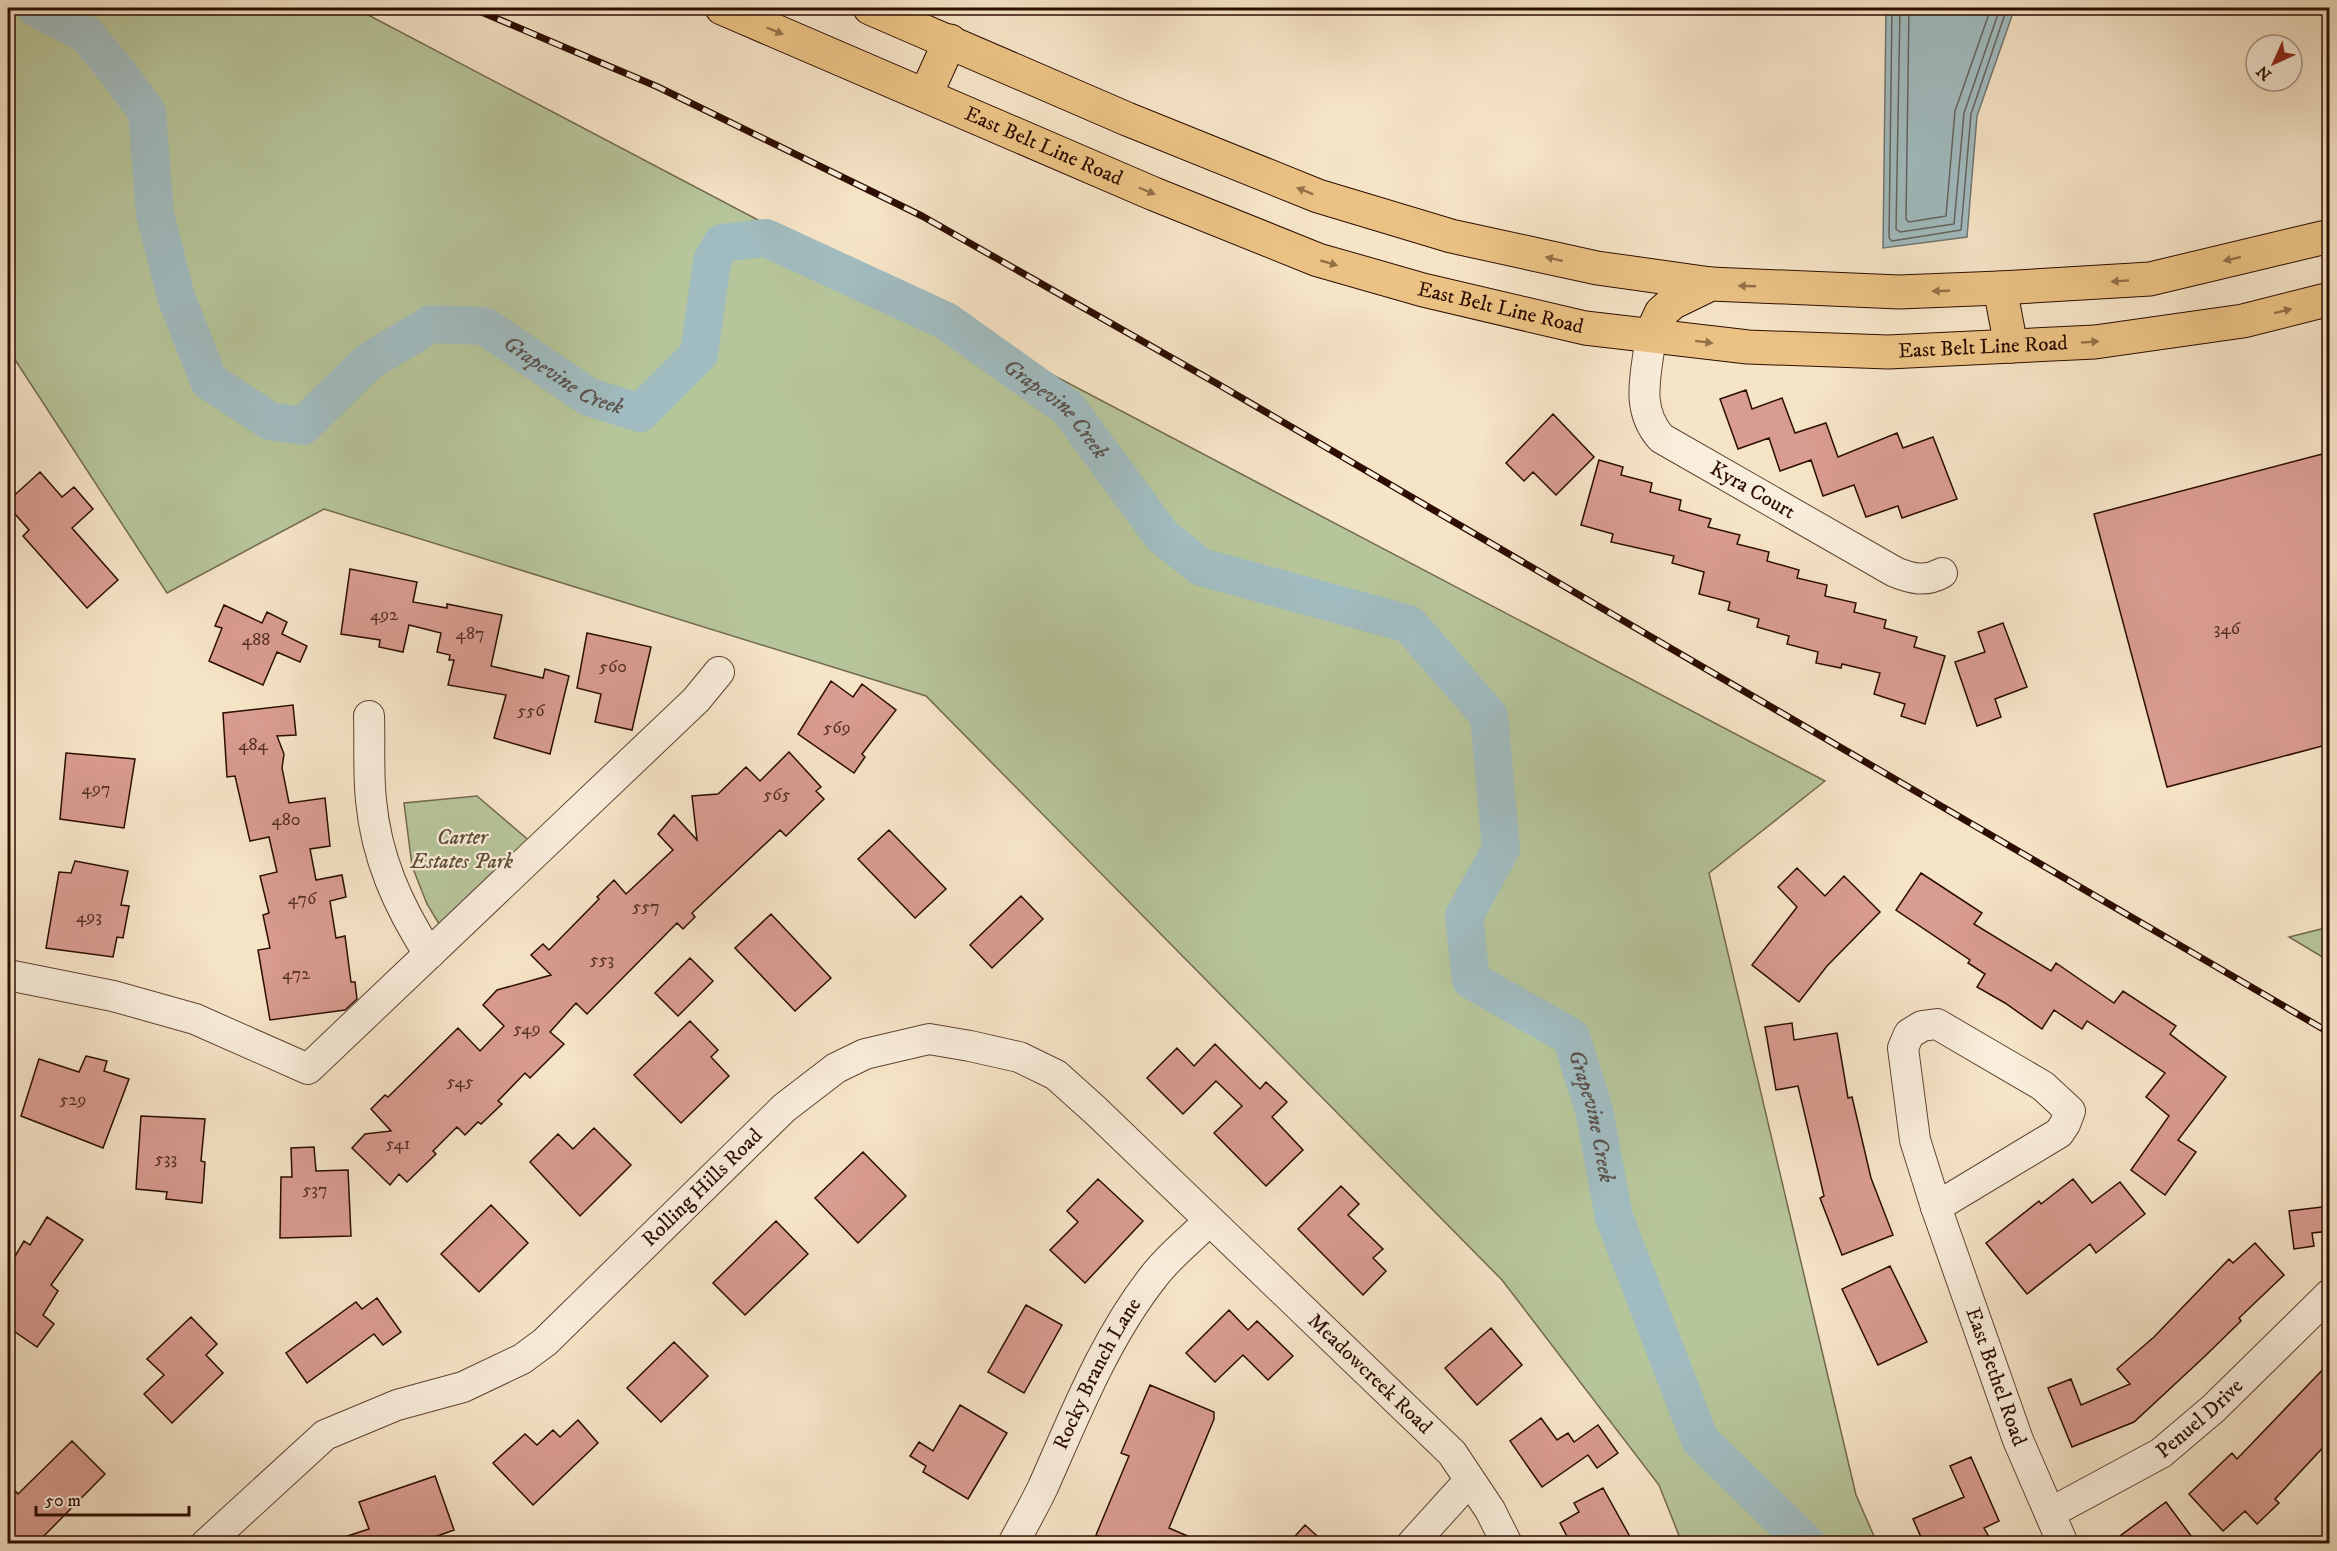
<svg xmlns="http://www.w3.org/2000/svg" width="2337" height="1551" font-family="'IM FELL DW Pica',serif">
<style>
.green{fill:#b7c59a;stroke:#72694d;stroke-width:1.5}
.water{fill:#a1bcc0;stroke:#727673;stroke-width:1.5}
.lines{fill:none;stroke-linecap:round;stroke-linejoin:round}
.shore{stroke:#666460;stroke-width:1.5}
.river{stroke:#a1bcc0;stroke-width:38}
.building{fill:#d99c90;stroke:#2c0d00;stroke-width:1.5}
.minor-casing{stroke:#5e4332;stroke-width:32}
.major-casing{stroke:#2c0d00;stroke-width:35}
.minor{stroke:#f9eddb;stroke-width:30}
.major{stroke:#ebc284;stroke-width:33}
.rail-casing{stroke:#2c0d00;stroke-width:7}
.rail{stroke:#f9eddb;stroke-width:4.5;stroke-dasharray:14;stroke-linecap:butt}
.oneway{fill:#957149}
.labels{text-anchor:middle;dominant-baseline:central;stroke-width:4.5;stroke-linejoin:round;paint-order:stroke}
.number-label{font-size:18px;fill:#573124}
.street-label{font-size:21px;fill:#2c0d00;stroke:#f9eddb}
.park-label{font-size:21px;font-style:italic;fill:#5d4d36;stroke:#f9eddb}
.water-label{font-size:22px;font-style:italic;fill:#5b534d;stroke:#f9eddb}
</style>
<rect width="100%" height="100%" fill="#f6e4c7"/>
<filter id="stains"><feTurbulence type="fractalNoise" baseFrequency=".00333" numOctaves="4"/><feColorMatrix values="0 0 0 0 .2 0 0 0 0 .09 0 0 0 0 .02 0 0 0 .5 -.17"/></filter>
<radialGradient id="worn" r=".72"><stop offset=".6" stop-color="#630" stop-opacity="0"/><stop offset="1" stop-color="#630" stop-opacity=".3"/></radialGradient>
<path class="green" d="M8 8H355L1825 781 1709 873 1856 1495 1877 1543H1682L1659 1485 1502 1280 926 696 324 509 167 593 8 349Z
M477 796 539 849 447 937 427 904 412 866 404 803Z
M2329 927V961L2289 937Z"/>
<path class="water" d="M1886 8H1972L2014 10 1977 116 1967 237 1883 248Z"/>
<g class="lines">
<path class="shore" d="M1892 8 1889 238 1892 241 1961 230 1971 114 2007 8
M1900 8 1896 229 1900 232 1954 224 1964 113 2000 8
M1909 8 1906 219 1909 222 1946 216 1955 111 1991 8"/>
<path class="river" id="s1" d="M36 8 86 34 119 74 147 112 155 214 176 297 209 381 270 421 303 426 368 362 431 324 484 326 589 397 640 413 699 354 712 261 722 243 766 238 946 321 1068 408 1162 536 1201 567 1409 624 1489 716 1501 849 1464 916 1471 980 1571 1037 1594 1110 1614 1217 1700 1440 1807 1544"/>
</g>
<path class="building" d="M1746 390 1752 409 1782 398 1795 433 1826 423 1838 457 1897 433 1903 448 1933 437 1957 499 1902 518 1898 506 1866 517 1854 485 1823 496 1811 460 1780 471 1769 438 1738 449 1720 399Z
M1553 414 1594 457 1556 495 1533 472 1524 481 1506 463Z
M2330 452V744L2167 787 2094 514Z
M1599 460 1623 467 1621 475 1652 483 1650 492 1681 500 1679 510 1711 519 1708 527 1740 535 1737 544 1769 552 1767 561 1799 570 1797 578 1827 585 1825 596 1856 603 1854 612 1886 620 1884 628 1917 637 1914 647 1945 656 1925 724 1901 716 1905 704 1874 694 1880 673 1842 664 1841 668 1816 663 1818 652 1787 644 1789 636 1757 627 1759 619 1728 610 1730 602 1699 594 1704 572 1672 563 1674 556 1611 542 1613 534 1581 525Z
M40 472 62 497 74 487 93 509 72 528 118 580 87 608 23 536 29 530 8 506V501Z
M350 569 417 582 413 602 447 608V604L502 615 491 666 543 678 545 669 569 676 550 754 494 738 506 695 448 685 454 660H449L450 655 437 652 441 633 409 625 403 652 379 647 380 640 341 634Z
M224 605 262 623 267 612 287 622 282 634 307 646 300 662 277 652 263 685 209 661 222 628 215 626Z
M2003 623 2027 687 1995 699 2001 717 1977 726 1955 662 1985 652 1978 632Z
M587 633 651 647 632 730 595 722 601 694 577 688Z
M831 681 853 697 862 684 896 710 862 754 865 757 854 773 798 734Z
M293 705 296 735 277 736 284 754 282 768 289 803 325 798 330 846 310 849 316 880 342 875 346 897 330 901 336 938 345 936 351 982H355L357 999 345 1010 270 1020 258 950 270 948 263 915 269 913 260 876 277 872 269 837 250 841 235 776 227 777 223 713Z
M789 752 821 787 816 791 824 799 786 836 780 830 692 913 695 917 683 929 677 923 587 1014 576 1003 550 1032 564 1044 530 1078 525 1073 498 1101 502 1104 481 1124 478 1122 465 1135 457 1127 433 1151 436 1154 407 1182 399 1174 390 1185 352 1148 365 1134 391 1131 371 1109 385 1095 388 1097 458 1028 480 1051 504 1026 483 1005 497 990 551 975 531 955 543 944 549 950 599 899 597 897 614 880 626 894 673 850 658 834 674 815 697 840 692 796 718 794 746 767 760 781Z
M66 753 135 759 124 828 60 819Z
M889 830 946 889 915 918 858 859Z
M75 861 128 871 121 905 129 906 123 938 117 937 113 957 46 948 59 872 71 873Z
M1797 868 1825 896 1844 876 1880 912 1827 966 1799 1002 1752 965 1797 907 1778 887Z
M1921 873 1982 913 1974 924 2051 971 2056 963 2114 1003 2123 991 2176 1026 2170 1034 2226 1077 2178 1140 2196 1152 2165 1195 2131 1170 2169 1116 2146 1097 2165 1073 2087 1021 2082 1029 2054 1010 2042 1029 2005 1003 1977 987 1985 974 1968 963 1970 960 1896 910Z
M1021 896 1043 919 992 968 970 945Z
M771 914 831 978 795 1011 735 948Z
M690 958 713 981 678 1016 655 993Z
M690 1021 718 1050 711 1057 729 1076 681 1123 634 1075Z
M1792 1023 1794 1040 1837 1033 1848 1098 1852 1097 1871 1178 1893 1235 1842 1255 1820 1198 1824 1196 1798 1086 1776 1090 1765 1027Z
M1215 1044 1260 1089 1266 1082 1287 1102 1272 1117 1303 1150 1266 1186 1214 1133 1242 1106 1216 1081 1183 1114 1147 1078 1177 1048 1194 1066Z
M86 1056 107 1061 104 1071 129 1079 103 1148 21 1116 39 1059 79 1072Z
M141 1116 205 1119 201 1161 205 1162 202 1203 166 1199 167 1192 136 1189Z
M594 1128 631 1165 580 1216 530 1162 558 1134 573 1149Z
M314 1147 316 1171 348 1170 351 1236 280 1238 281 1177H292L291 1148Z
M863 1152 906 1196 858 1243 815 1198Z
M1098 1179 1143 1221 1085 1283 1050 1250 1078 1222 1067 1211Z
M2073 1179 2092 1203 2120 1182 2145 1214 2096 1253 2090 1244 2027 1294 1986 1243 2039 1201 2041 1204Z
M1341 1186 1359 1204 1348 1215 1383 1249 1373 1258 1386 1271 1363 1295 1298 1229Z
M491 1205 528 1243 479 1292 441 1254Z
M2330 1206V1231L2312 1233 2314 1246 2294 1249 2289 1211Z
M47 1217 83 1240 51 1285 58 1291 43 1315 54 1324 37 1347 8 1327V1268L24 1241 30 1245Z
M776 1221 808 1254 745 1315 713 1283Z
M2255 1243 2284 1275 2239 1318 2241 1321 2203 1358 2134 1422 2072 1447 2048 1388 2071 1379 2081 1405 2130 1384 2117 1369 2154 1337 2229 1259 2233 1263Z
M1890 1266 1927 1342 1878 1365 1842 1289Z
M377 1298 401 1332 383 1345 374 1334 307 1383 286 1353 356 1302 362 1309Z
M1026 1305 1062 1325 1024 1393 988 1372Z
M1229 1310 1248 1330 1257 1321 1293 1356 1268 1380 1243 1355 1215 1382 1186 1353Z
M191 1317 217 1344 206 1355 223 1373 172 1423 144 1394 164 1375 147 1359Z
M1491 1328 1522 1365 1477 1405 1445 1368Z
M674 1342 708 1376 661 1422 627 1388Z
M2330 1362V1440L2275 1499 2279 1503 2257 1524 2245 1511 2223 1531 2189 1494 2232 1453 2237 1459Z
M1150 1385 1214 1412V1419L1169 1528 1206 1544H1117L1096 1535 1129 1456 1121 1453Z
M960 1405 1007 1433 968 1499 923 1472 926 1466 910 1456 919 1442 933 1451Z
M1541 1418 1557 1440 1568 1433 1574 1442 1598 1425 1618 1453 1597 1468 1588 1455 1542 1487 1510 1441Z
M578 1420 598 1443 533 1505 493 1463 525 1434 537 1445 553 1430 560 1437Z
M72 1441 105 1474 36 1544H22L8 1529V1483L18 1494Z
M1971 1457 1999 1521 1984 1528 1993 1544H1924L1913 1519 1964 1497 1950 1466Z
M435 1476 454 1530 415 1544H336L335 1540 369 1529 359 1502Z
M1603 1488 1634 1544H1571L1560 1523 1579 1512 1574 1503Z
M2166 1502 2197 1544H2109Z
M1305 1525 1326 1544H1288Z"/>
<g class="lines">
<defs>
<g id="minor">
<path id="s2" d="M1651 335C1647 373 1634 407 1661 438L1895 572C1912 579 1926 582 1942 573"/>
<path d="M369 716C370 744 368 772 371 800 376 857 398 906 429 954"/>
<path d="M8 975 113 996 195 1019 308 1069 696 700 719 672"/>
<path d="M1937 1024 2043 1086 2070 1111 2065 1124 2059 1133 1936 1207 1915 1140 1903 1048 1909 1034 1922 1026Z"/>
<path id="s3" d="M1936 1207 2018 1440 2063 1544"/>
<path id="s4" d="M2050 1513 2161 1453 2214 1408 2330 1294"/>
<path id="s5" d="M206 1544 325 1435 397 1405 463 1387 522 1359 545 1342 784 1108 836 1068 865 1054 929 1039 970 1046 1019 1057 1056 1075 1096 1111 1452 1453 1490 1510 1507 1544"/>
<path id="s6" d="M1013 1544C1023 1525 1034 1506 1043 1487 1075 1415 1105 1338 1154 1276 1169 1256 1191 1239 1209 1221"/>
<path d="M1412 1544 1469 1481"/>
</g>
<g id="major">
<path id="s7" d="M722 8 1154 194 1318 260 1423 290 1585 328 1748 347 1888 352 2095 342 2243 321 2330 299"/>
<path d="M870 8 1127 119 1318 196 1451 236 1597 268 1711 284 1899 292 2000 288 2150 279 2330 236"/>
<path d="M926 94 950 41"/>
<path d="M2000 288 2011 346"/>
<path d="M1651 335 1661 313 1672 303 1711 284"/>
</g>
</defs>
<use href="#minor" class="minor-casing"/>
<use href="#major" class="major-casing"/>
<use href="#minor" class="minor"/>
<use href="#major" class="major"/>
<defs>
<path id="rail" d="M472 8 658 87 922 216 1216 383 2330 1033"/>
</defs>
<use href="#rail" class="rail-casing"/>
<use href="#rail" class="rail"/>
</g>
<defs><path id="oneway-solid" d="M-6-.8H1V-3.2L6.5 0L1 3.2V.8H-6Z" transform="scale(1.5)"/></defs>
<g class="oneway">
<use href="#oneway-solid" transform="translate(775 31) rotate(23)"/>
<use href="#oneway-solid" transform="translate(1147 191) rotate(23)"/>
<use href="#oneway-solid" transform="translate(1305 191) rotate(-158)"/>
<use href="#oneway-solid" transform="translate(1554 259) rotate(-167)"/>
<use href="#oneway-solid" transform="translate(2232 259) rotate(167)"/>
<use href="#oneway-solid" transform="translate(1329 263) rotate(16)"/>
<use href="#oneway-solid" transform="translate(2120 281) rotate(176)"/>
<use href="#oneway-solid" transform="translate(1747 286) rotate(-178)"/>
<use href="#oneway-solid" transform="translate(1941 291) rotate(178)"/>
<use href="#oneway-solid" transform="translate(2283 311) rotate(-14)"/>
<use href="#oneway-solid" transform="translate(1704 342) rotate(7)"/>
<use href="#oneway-solid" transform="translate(2090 342) rotate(-4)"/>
</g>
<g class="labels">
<g class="number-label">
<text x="384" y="615">492</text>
<text x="2227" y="629">346</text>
<text x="470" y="634">487</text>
<text x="256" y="640">488</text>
<text x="613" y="667">560</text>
<text x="531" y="711">556</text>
<text x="837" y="728">569</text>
<text x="253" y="745">484</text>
<text x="96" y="789">497</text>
<text x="777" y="795">565</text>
<text x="286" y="820">480</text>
<text x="302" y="899">476</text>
<text x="646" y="907">557</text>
<text x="89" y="917">493</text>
<text x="602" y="960">553</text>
<text x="296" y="974">472</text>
<text x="527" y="1029">549</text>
<text x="460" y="1082">545</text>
<text x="73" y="1100">529</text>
<text x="398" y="1144">541</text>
<text x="166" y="1159">533</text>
<text x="315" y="1190">537</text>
</g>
<g class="street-label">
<text stroke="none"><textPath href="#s7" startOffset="350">East Belt Line Road</textPath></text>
<text stroke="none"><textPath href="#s7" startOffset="836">East Belt Line Road</textPath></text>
<text stroke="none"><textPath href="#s7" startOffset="1322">East Belt Line Road</textPath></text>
<text stroke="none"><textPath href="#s2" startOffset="213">Kyra Court</textPath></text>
<text stroke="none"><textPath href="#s5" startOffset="622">Rolling Hills Road</textPath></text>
<text stroke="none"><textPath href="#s6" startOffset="190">Rocky Branch Lane</textPath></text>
<text stroke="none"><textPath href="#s5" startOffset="1466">Meadowcreek Road</textPath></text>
<text stroke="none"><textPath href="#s3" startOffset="180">East Bethel Road</textPath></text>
<text stroke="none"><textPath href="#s4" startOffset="178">Penuel Drive</textPath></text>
</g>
<g class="park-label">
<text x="462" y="838">Carter<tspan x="462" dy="24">Estates Park</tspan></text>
</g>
<g class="water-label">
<text stroke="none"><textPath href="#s1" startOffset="852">Grapevine Creek</textPath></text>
<text stroke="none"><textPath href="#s1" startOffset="1520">Grapevine Creek</textPath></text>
<text stroke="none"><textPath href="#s1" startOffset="2546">Grapevine Creek</textPath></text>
</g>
</g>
<rect width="2337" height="1551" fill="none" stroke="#f6e4c7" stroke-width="30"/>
<rect x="9" y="9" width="2319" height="1533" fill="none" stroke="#2c0d00" stroke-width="3"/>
<rect x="15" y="15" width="2307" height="1521" fill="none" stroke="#2c0d00" stroke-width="1.5"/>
<g transform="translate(2274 63) rotate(225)"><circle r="28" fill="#f9eddb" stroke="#a79383" stroke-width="1.5"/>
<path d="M0-4.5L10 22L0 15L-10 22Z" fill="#8f2418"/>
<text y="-9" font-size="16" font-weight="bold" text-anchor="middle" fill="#2c0d00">N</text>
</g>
<path d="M36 1506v9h153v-9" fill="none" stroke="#2c0d00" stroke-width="3"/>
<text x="45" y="1506" font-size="18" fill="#2c0d00" stroke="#f9eddb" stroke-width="4.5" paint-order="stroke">50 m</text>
<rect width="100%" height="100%" filter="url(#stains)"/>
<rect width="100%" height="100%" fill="url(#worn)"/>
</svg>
